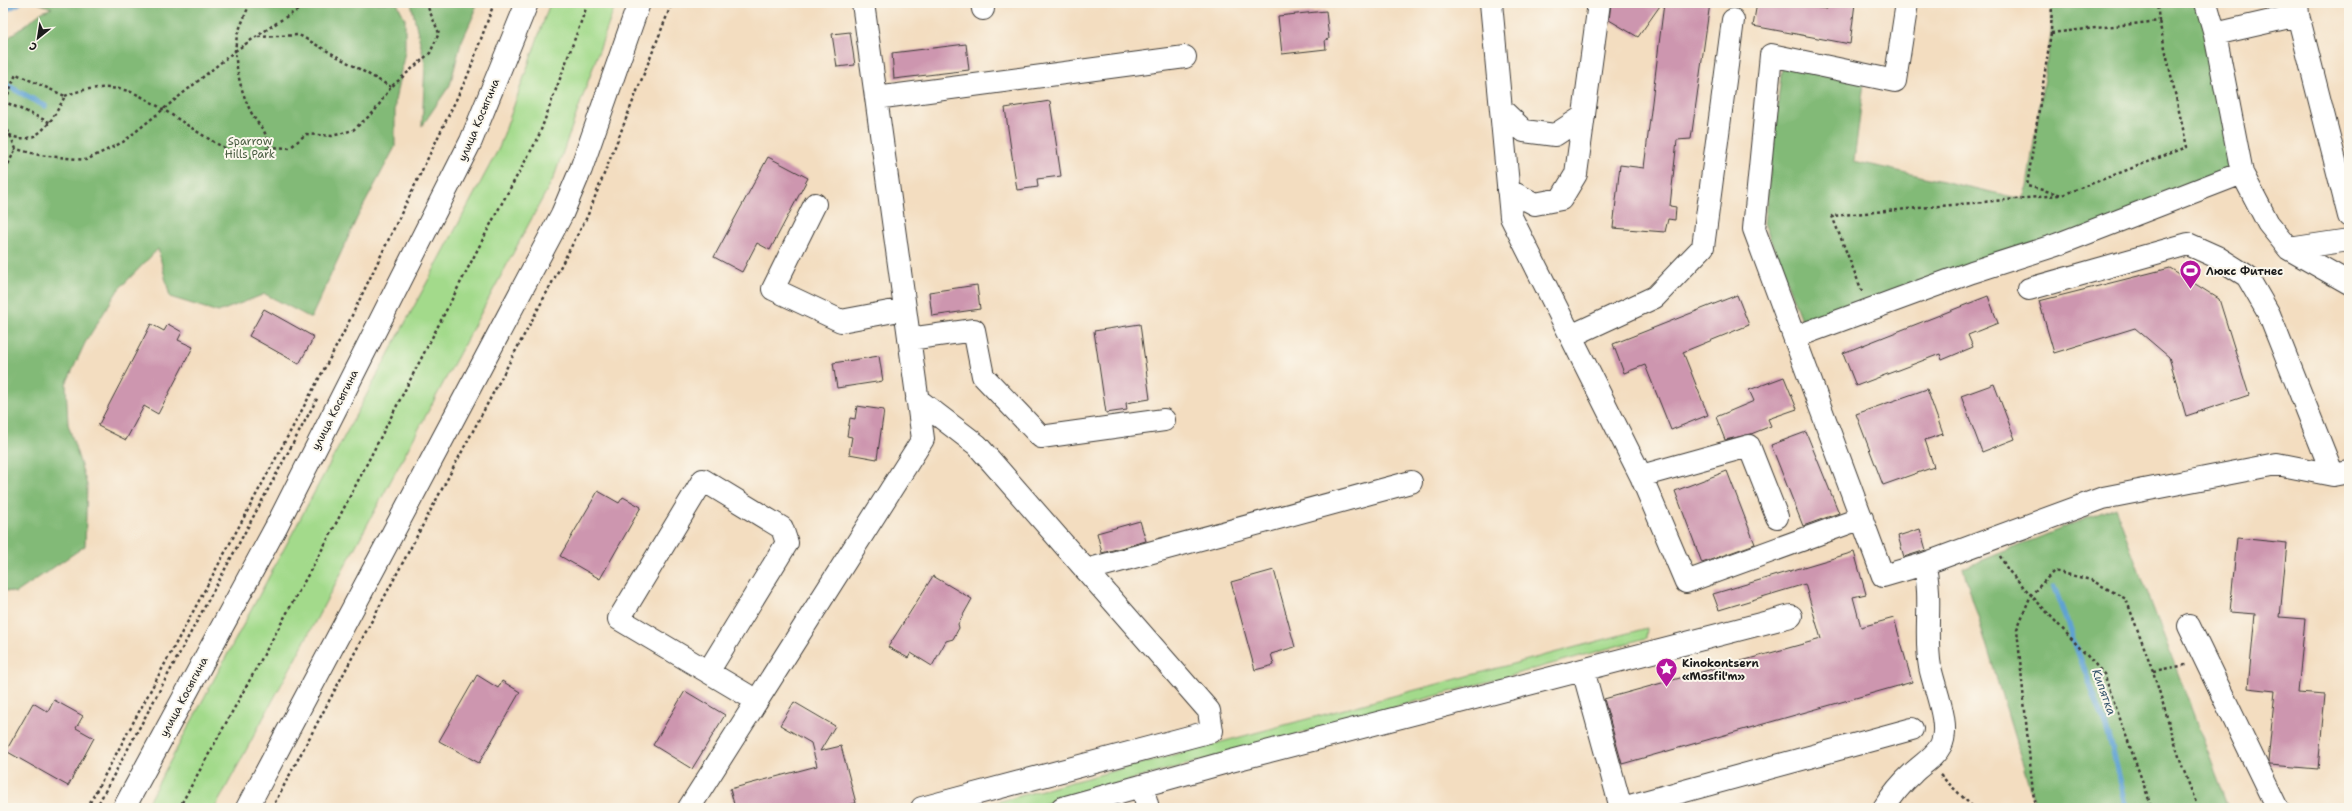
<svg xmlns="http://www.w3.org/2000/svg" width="2352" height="811" font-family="'Shantell Sans',sans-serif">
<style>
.green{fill:#a3da8b;stroke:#607b54}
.forest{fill:#82ba77;stroke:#4f6b4a}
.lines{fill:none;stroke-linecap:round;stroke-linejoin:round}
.stream{stroke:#5fa2d3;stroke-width:5.5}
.building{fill:#cd96af}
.minor-casing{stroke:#3c3935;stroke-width:24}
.major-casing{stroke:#3c3935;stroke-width:24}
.path{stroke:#3c3935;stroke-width:2.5;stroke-dasharray:3 3;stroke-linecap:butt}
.minor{stroke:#fff;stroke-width:22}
.major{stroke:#fff;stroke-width:22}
.labels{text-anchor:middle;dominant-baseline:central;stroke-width:4;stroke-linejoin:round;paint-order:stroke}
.street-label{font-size:11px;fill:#1c1c1c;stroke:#fbf7ec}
.park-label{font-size:11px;fill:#4b5e43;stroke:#fbf7ec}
.poi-label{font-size:11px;font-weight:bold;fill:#1c1c1c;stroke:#fbf7ec;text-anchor:start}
.water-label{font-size:12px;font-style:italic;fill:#3a586e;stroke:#fbf7ec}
</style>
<rect width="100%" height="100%" fill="#fbf7ec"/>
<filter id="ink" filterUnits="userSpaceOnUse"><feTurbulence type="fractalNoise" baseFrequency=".025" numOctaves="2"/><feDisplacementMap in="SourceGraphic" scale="8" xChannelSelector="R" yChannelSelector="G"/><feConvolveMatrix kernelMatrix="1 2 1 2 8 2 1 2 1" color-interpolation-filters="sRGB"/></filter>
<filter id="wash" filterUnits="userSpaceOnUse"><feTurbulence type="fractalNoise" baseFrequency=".012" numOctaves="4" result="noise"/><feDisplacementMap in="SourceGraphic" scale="16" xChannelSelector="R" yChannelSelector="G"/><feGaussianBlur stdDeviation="0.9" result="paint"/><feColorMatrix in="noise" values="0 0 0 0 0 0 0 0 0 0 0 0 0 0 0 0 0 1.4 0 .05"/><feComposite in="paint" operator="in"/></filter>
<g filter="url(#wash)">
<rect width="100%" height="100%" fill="#f3ddc0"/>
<path class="green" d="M550 3H616L554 177 215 808H145L499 148Z
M1647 628 1646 638 1029 808H975Z"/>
<path class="forest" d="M38 3H397L405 19V51L395 101V147L357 218 311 318 265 294 218 312 170 297 158 249 118 290 85 343 66 384 68 424 87 485 85 546 16 593 3 590V42L42 12 52 8Z
M411 3H475V12L461 43 450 85 422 126 425 64Z
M2052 3H2206L2242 173 1806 333 1764 223 1783 58 1865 75 1854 161 2022 199 2027 186 2051 33Z
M2115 507 2229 808H2036L1963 568Z"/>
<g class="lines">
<path class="stream" d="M3 11 19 3
M3 83 45 106
M2054 587 2109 736 2127 808"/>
</g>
<g id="blocks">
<path class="building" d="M1611 3H1662L1638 37 1609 20Z
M1664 3H1710L1691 139 1677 140 1670 206 1676 207 1675 220 1668 219 1665 232 1613 228 1620 165 1644 168Z
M1757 3H1788L1827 9 1828 3H1855L1850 44 1753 26Z
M1326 11 1329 39 1325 40 1326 49 1282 54 1278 16Z
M850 32 855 65 837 67 832 34Z
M966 44 969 70 894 79 892 53Z
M1050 101 1061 176 1037 179 1038 187 1017 190 1005 108Z
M768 157 808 178 770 250 757 243 742 272 714 257Z
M2170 268 2219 299 2249 395 2186 416 2169 357 2135 328 2054 353 2039 301Z
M977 285 980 309 932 316 929 292Z
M1737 295 1749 325 1683 352 1708 415 1671 430 1645 365 1624 373 1613 344Z
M1988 296 1998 323 1968 335 1973 347 1942 360 1940 354 1856 386 1843 353Z
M264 309 314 337 299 364 249 336Z
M151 324 164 331 168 324 182 332 178 340 193 347 158 414 144 406 126 440 98 426Z
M1140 324 1150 399 1126 403 1127 410 1106 413 1094 331Z
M879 356 883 381 837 388 833 363Z
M1784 377 1797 409 1768 419 1771 426 1751 434 1725 440 1716 417 1754 401 1749 390Z
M1994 384 2015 439 1982 452 1961 396Z
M1927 389 1943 434 1925 440 1934 467 1883 485 1856 414Z
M857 406 884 410 877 459 849 454 852 437 847 436 850 418 855 419Z
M1806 432 1839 513 1803 526 1771 445Z
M1727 471 1755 544 1702 563 1675 491Z
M598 491 619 503 623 497 641 507 600 579 560 556Z
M1140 521 1146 541 1102 553 1097 533Z
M1920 529 1926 550 1904 557 1898 536Z
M2237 538 2287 543 2280 617 2305 619 2298 693 2325 695 2318 769 2270 765 2268 762 2275 691 2248 688 2255 614 2230 612Z
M1854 552 1866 594 1853 597 1861 627 1894 618 1912 682 1622 764 1604 699 1821 639 1805 584 1719 610 1713 594Z
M1274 570 1295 647 1271 654 1274 665 1255 670 1231 582Z
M933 576 972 599 958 624 959 628 953 639 946 641 932 666 911 653 908 658 888 647Z
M477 675 498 688 502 681 520 692 479 763 439 741Z
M685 691 725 715 692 769 653 745Z
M54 700 83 716 76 728 94 738 68 786 6 751 33 703 48 712Z
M794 702 835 726 820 751 841 746 856 803 836 808H735L730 789 817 766 811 743 780 725Z"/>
</g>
</g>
<g filter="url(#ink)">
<use href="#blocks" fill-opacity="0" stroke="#3c3935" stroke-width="1"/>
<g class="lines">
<defs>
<path id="minor" d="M982 3 983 9
M1491 3 1511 217 1641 476 1686 582 1862 518
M1907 3 1895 81 1771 55 1754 229 1883 576 1924 564 2103 498 2277 464 2333 475 2349 472
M2206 3 2215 34 2242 173 2268 223 2289 249 2349 283
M2297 3 2298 15 2349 216
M2215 34 2298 15
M876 98 1185 57
M1501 109 1524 131 1555 135 1584 116
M1508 190 1535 204 1561 199 1576 174 1599 3
M815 204 773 289 841 321 905 309
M2289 249 2349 240
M2029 289 2188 244 2217 257 2247 276 2269 314 2333 475
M1571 336 1655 297 1703 247 1733 20
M1795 337 1972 272 2056 245 2242 173
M909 339 974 330 983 376 1041 437 1164 420
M917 399 977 445 1209 711 1212 731 922 808
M1641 476 1749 446 1777 517
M1086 570 1411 482
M2189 626 2277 808
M1583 670 1621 808
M708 672 787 543 782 528 703 480 619 619 757 701
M1142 786 1148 808
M689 808 923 439 863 3
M1062 808 1231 761 1791 616
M1622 808 1912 729
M1884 808C1892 795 1902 783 1913 773 1922 764 1935 757 1941 745 1951 725 1934 688 1930 667 1924 633 1933 597 1924 564"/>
<path id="major" d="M124 808 276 527 471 141 527 3
M247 808 562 214 581 169 639 3"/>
</defs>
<use href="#minor" class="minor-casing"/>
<use href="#major" class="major-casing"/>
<path class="path" d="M2052 3 2051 33 2159 21 2157 3
M2051 33 2027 186 2062 195 2187 147 2159 21
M258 37 299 35 391 87
M65 96C84 88 106 85 128 91 158 99 233 165 257 157 261 156 266 150 269 147 266 127 258 127 251 112 241 92 237 73 235 51L284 18 310 3
M3 101 51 123
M3 112 5 102 16 74 65 96C52 121 35 153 3 131
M3 119 16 149 39 155 86 160 123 142 235 51 237 35 250 3
M269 147 290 148 306 134 332 136 353 130 374 112 391 87 430 53 439 33 426 3
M3 175 16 148
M1862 291 1832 216 2059 195
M2000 556 2008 570 2104 674 2152 808
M2153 671 2186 665
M1940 775 1974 808
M87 808 343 334 468 75 494 3
M96 808 318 397
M179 808 330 535 497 212 538 138 588 3
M272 808 587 217 672 3
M2037 808 2033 793 2017 629 2031 595 2054 571 2091 580 2126 599 2153 671 2181 763 2198 808"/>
<use href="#minor" class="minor"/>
<use href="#major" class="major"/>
</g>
</g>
<defs>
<symbol id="stadium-pin" viewBox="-11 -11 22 30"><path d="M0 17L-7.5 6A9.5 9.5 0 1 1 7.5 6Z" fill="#b5179e" stroke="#fbf7ec"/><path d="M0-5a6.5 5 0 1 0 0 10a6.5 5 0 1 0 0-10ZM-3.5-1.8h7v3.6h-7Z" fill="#fff"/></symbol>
<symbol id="sight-pin" viewBox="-11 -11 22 30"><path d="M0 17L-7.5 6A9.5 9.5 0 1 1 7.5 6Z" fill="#b5179e" stroke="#fbf7ec"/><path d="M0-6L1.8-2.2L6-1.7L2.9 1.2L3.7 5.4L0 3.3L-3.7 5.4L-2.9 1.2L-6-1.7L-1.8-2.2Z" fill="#fff"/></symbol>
</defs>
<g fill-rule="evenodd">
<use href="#stadium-pin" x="2178" y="258" width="25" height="34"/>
<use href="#sight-pin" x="1654" y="656" width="25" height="34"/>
</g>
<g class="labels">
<g class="street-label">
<text transform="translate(479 120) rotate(-67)">улица Косыгина</text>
<text transform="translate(335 410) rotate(-63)">улица Косыгина</text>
<text transform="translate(184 697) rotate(-62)">улица Косыгина</text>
</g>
<g class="park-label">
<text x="250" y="141">Sparrow<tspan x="250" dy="13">Hills Park</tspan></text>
</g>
<g class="poi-label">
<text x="2206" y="271">Люкс Фитнес</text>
<text x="1682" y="663">Kinokontsern<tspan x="1682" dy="13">«Mosfil'm»</tspan></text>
</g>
<g class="water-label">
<text transform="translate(2104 692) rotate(70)">Кипятка</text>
</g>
</g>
<rect width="2352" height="811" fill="none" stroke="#fbf7ec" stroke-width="16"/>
<g transform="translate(38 38) rotate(210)" stroke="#fbf7ec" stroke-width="3" paint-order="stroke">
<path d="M0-3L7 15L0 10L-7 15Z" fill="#1c1c1c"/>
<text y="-6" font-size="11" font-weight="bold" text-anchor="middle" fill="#1c1c1c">С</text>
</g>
</svg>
